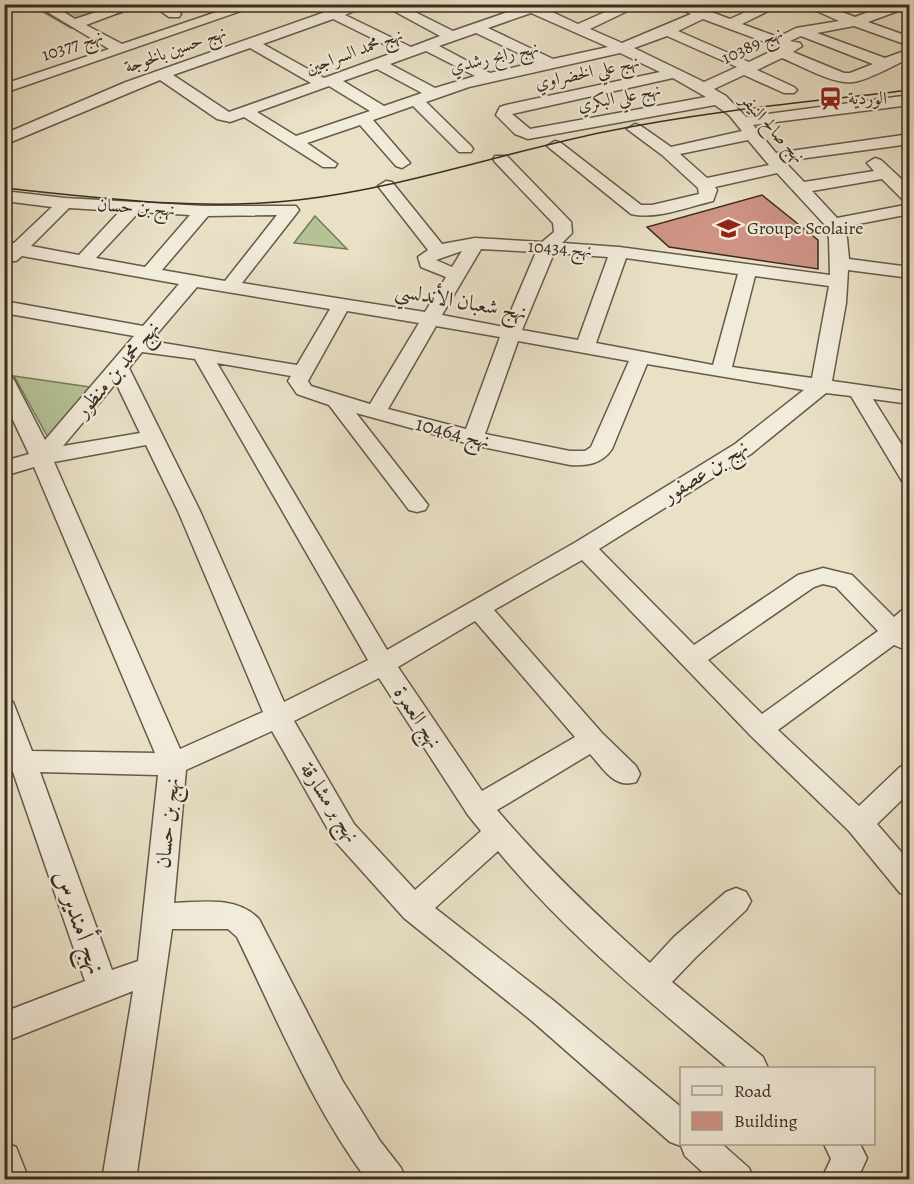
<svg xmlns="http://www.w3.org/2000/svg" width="914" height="1184" font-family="Alegreya,Amiri,serif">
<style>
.green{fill:#b5c296;stroke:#77785b;stroke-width:1.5}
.building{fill:#cf9386;stroke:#392d20;stroke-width:1.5}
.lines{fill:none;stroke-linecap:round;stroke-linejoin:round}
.minor-casing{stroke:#655a4a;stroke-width:3}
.minor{fill:#f1ebda;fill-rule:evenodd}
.tram{stroke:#392d20;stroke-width:1.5}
.labels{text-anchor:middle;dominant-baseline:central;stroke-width:4.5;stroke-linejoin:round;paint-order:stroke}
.far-street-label{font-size:18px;fill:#392d20;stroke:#f1ebda}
.far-poi-label{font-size:18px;fill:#392d20;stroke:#f1ebda;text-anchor:start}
.street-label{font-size:21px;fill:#392d20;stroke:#f1ebda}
.near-street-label{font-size:26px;fill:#392d20;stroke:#f1ebda}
</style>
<rect width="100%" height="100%" fill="#e9e0c6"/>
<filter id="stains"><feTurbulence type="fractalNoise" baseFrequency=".00333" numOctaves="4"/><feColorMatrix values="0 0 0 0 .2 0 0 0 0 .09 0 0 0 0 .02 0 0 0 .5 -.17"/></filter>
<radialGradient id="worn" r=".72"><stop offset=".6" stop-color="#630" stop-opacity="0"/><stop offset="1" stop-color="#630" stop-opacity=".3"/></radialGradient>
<path class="green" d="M31 5H106L121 13 71 28Z
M315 216 347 249 294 243Z
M14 376 97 388 50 441Z"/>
<path class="building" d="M762 195 818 240V269L669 247 647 227Z"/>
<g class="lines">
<defs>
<path id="minor" d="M34 4H51L75 19 121 4H142L86 25 122 44 240 4H261L4 93V84L109 49Z
M151 4H168L181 14 179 17H169Z
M348 4H369L345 15 411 47 440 36 381 4H399L453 31 519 8 516 4H535L578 24 623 4H642L590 29 622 43 691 14 670 4H690L730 19 763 4H782L742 24 778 37 796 28 839 21 801 4H821L855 17 890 4H910L909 7 868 22 910 37V46L854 26 817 33 885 58 910 49V58C894 65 869 80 853 82 833 85 800 65 782 58L757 70 794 87 797 90 794 93H784L744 75 714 89 726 96 746 117 910 95V105L753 125 776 153 910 134V144L784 161 804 182 874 171 867 163 875 158 881 160 910 187V202L904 201 882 179 812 191 837 218 910 204V214L843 227 847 238 849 259 910 267V278L848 270 846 303 832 381 910 392V404L873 399 910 458V483L902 481 851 396 826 393 751 454 599 549 694 645 798 575 823 568 852 575 894 617 901 611 910 608V652L894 645 778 730 859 806 900 767 910 764V792L877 824 910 862V896L900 893 849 831 751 736 582 560 494 610 602 733 636 766 640 774 636 782C614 789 604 769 590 754L497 810C544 865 595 914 650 963L674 937 726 892 736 888 746 892 751 901 746 910 696 957 672 982 763 1057 768 1068H728C648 1000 565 933 498 851L435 908 554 1001 682 1108V1144H722L749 1168 754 1180H711L685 1156 681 1146 670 1142 532 1021 404 918 334 840 272 731 186 770 174 903C203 902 237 896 259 919L342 1080 380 1141 401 1168 406 1180H367C312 1106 277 1019 237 937L228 929H172L136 1180H102L133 991 4 1042V1012L85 981 13 772H4V699L13 702 32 751 155 753 34 467 4 476V461L29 454 4 401V374L11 376 14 380 45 440 134 336 4 313V301L143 326 179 284 22 256 16 261H4V242L14 243 52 207 4 201V191L65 198 203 206H296L299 210 296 214 242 283 425 312 446 277 421 267 418 257 428 250 378 186 386 181 392 182 442 244 475 238 542 242 554 232 553 223 495 162 493 159 495 156H507L571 222 572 233 562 243 619 247 830 275 829 238 825 225 777 173 715 187 717 190 713 201C688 207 656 220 631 214L547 146 555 141 561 143 641 205H652L699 194 698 188 662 155 627 129 635 124 641 126 671 147 742 131 729 115 715 105 528 139 515 134 496 115 500 107 506 105 660 72 620 53 469 87 426 102 471 146 473 149 471 152H459L413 106 373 120 410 163 402 168 396 166 360 125 307 143 337 164 335 167H323L244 117 230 122 217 119 160 80 4 145V134L126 82ZM531 13 608 47 553 59 488 28ZM333 19 398 51 324 78 263 44ZM703 19 773 45 780 47 749 62 678 31ZM476 33 537 62 490 73 439 46ZM667 36 737 67 704 82 634 48ZM801 36 873 64 850 73H844L793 52 802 46 800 43 790 41ZM250 48 311 83 229 112 173 75ZM426 51 475 76 435 88 390 64ZM377 69 422 93 384 106 343 81ZM673 78 706 97 530 129 512 114ZM329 86 370 111 296 136 257 112ZM748 140 769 165 707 178 680 154ZM69 208 120 211 79 255 31 246ZM139 212 190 215 145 267 96 258ZM277 215 225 281 162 270 208 216ZM481 249 536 252 504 327 442 315ZM462 251 452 267 436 260ZM554 253 608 257 578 340 522 330ZM626 258 738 274 713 365 596 343ZM755 276 829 286 812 378 732 367ZM197 287 330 309 297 365 151 341ZM347 311 419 323 370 404 311 386 308 381ZM436 326 500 337 466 429 388 409ZM518 341 629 361 591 447 585 451H570L485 434ZM142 352 195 359 368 660 284 702 200 511 129 368ZM217 363 291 376 288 381 297 394 329 405 409 510 417 512 425 510 428 505 356 413 473 445 570 465C587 466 602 464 612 449L647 364 804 390 735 444 576 542 387 650ZM116 383 140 433 63 446ZM146 445 178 511 263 712 180 749 54 462ZM823 584 836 587 878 631 762 714 708 660 814 587ZM475 621 575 737 482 791 398 667ZM379 678 468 815 481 831 415 890 354 824 294 721ZM40 772 158 775 138 961 112 970Z
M4 1142 16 1147 29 1180H4Z
M824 1144H860L867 1158 857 1180H821L831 1159Z"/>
</defs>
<use href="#minor" class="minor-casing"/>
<use href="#minor" class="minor"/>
<path class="tram" d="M4 188C101 198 200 211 298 200 402 188 502 153 604 132 705 111 808 102 910 90"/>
</g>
<defs>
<symbol id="station-bare" viewBox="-9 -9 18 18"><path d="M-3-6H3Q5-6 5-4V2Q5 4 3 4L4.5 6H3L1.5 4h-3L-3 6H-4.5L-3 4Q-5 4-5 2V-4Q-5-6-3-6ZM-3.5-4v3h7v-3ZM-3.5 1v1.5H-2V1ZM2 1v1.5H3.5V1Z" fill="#8f2418" stroke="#f1ebda" stroke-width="2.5" paint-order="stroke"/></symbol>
<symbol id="school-bare" viewBox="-9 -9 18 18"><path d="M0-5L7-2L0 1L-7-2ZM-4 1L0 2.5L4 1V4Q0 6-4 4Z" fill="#8f2418" stroke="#f1ebda" stroke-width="2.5" paint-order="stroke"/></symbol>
</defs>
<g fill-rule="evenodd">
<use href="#station-bare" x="814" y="82" width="33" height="33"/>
<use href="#school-bare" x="712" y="212" width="33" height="33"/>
</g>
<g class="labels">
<g class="far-street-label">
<text transform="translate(72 45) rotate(-19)">نهج 10377</text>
<text transform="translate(752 45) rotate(-25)">نهج 10389</text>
<text transform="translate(175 49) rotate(-20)">نهج حسين بالخوجة</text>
<text transform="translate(354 51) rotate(-20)">نهج محمد السراجين</text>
<text transform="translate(494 57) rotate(-13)">نهج رابح رشدي</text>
<text transform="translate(587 72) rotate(-12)">نهج علي الخضراوي</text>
<text transform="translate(619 97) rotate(-11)">نهج علي البكري</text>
<text transform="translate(773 128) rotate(48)">نهج صالح النيفر</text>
<text transform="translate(136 207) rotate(4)">نهج بن حسان</text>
<text transform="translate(560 248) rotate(4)">نهج 10434</text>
</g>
<g class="far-poi-label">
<text x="848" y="98">الوردية</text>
<text x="747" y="228">Groupe Scolaire</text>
</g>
<g class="street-label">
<text transform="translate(461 301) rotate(10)">نهج شعبان الأندلسي</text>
<text transform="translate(117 369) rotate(-50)">نهج محمد بن منظور</text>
<text transform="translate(453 432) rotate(14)">نهج 10464</text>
<text transform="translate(705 471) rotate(-33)">نهج بن عصفور</text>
<text transform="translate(418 717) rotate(57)">نهج العمرة</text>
<text transform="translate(330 802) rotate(57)">نهج بر مشارقة</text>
<text transform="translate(167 823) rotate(-84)">نهج بن حسان</text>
</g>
<g class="near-street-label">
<text transform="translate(80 922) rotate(71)">نهج أمنديرس</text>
</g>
</g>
<rect width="914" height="1184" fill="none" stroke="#e9e0c6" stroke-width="24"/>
<rect x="6" y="6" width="902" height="1172" fill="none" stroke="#392d20" stroke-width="3"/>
<rect x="12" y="12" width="890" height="1160" fill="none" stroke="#392d20" stroke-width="1.5"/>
<rect x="680" y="1067" width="195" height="78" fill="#f1ebda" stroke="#a79f90" stroke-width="1.5"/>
<rect x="692" y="1086" width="30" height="9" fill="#f1ebda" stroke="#a79f90" stroke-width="1.5"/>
<text x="734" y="1097" font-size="18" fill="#392d20">Road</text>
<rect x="692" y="1112" width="30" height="18" fill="#cf9386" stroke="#a79f90" stroke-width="1.5"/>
<text x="734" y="1127" font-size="18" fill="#392d20">Building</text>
<rect width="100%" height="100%" filter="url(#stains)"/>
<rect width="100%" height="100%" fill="url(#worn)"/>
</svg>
